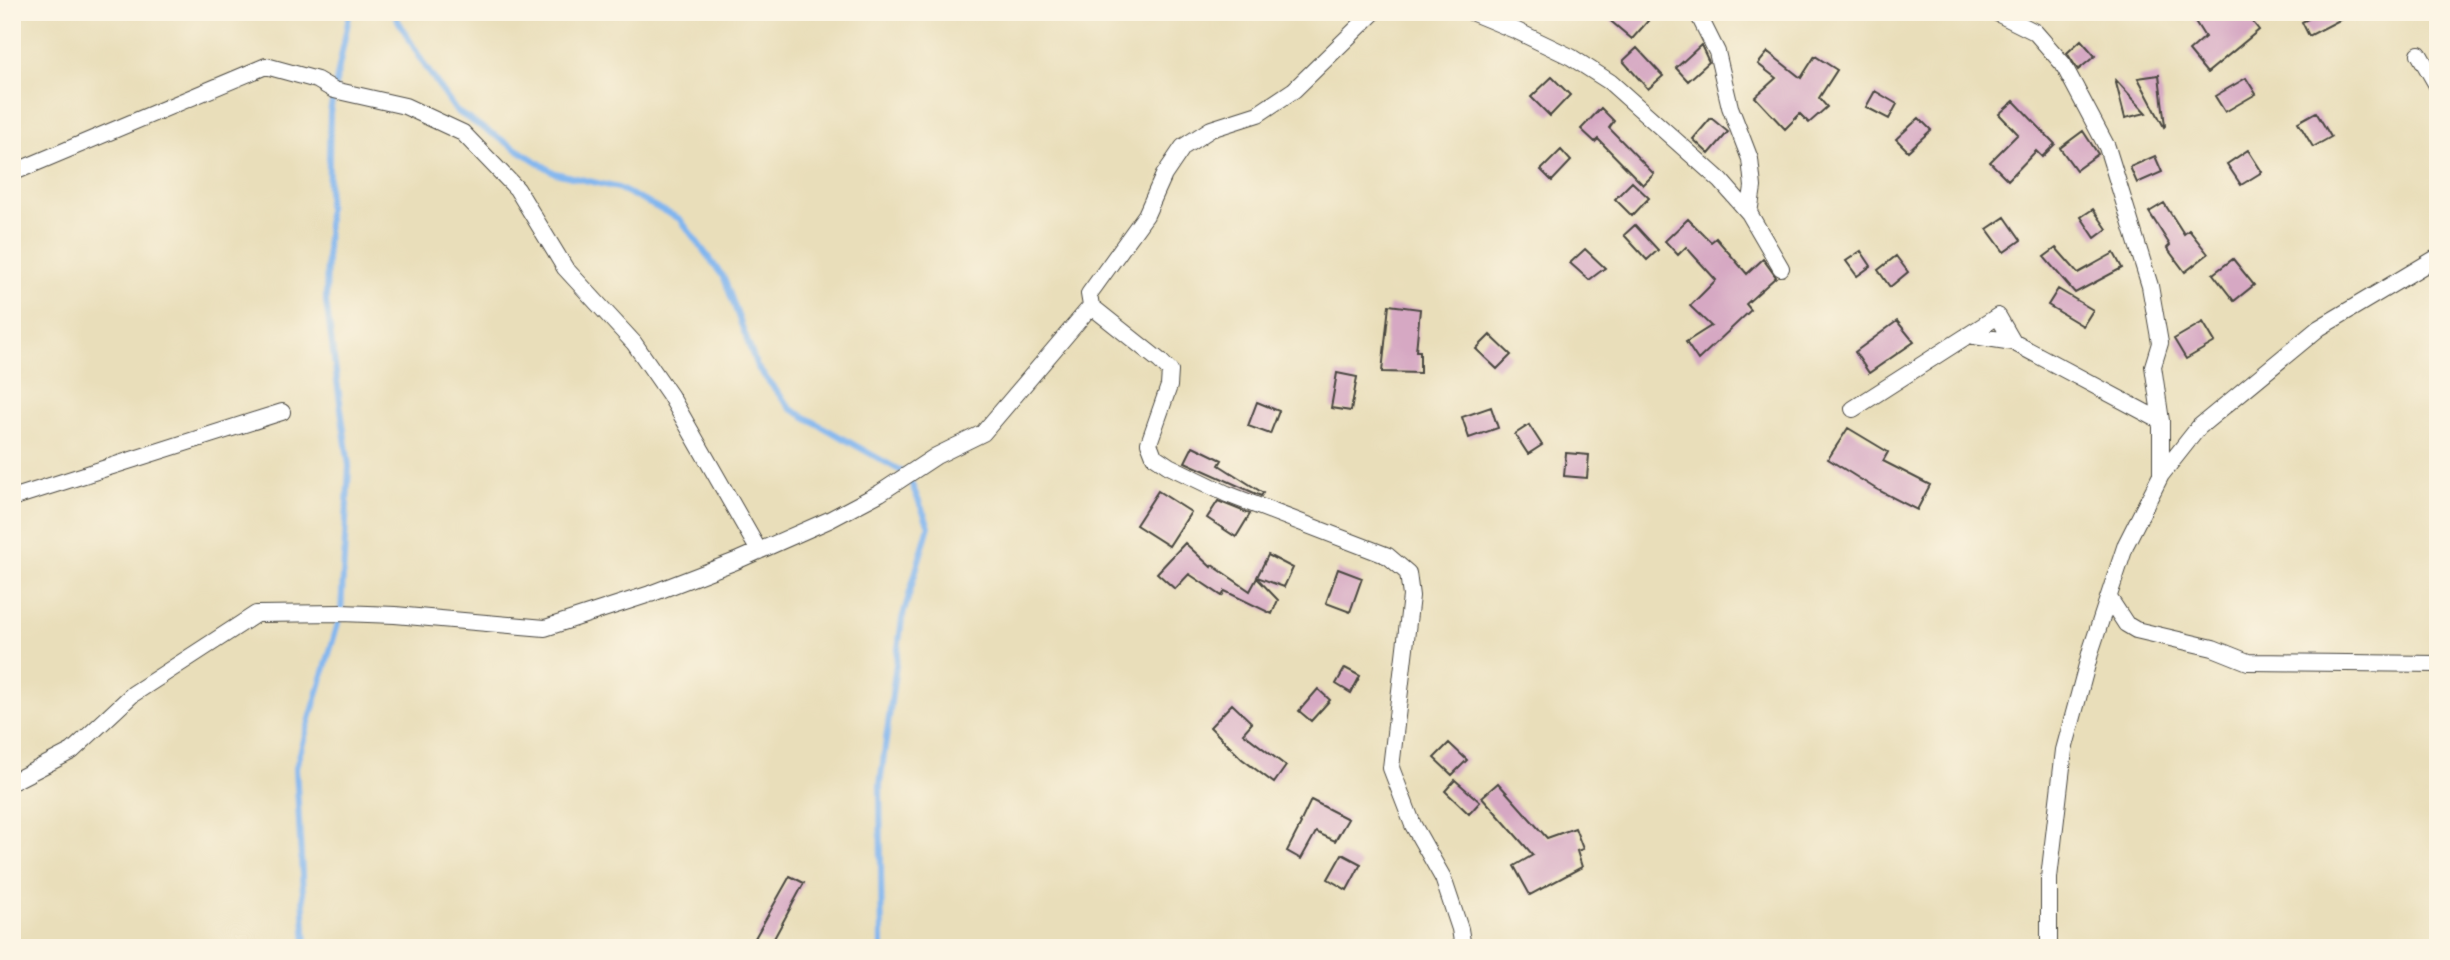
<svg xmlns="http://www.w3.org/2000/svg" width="2450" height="960" font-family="Mynerve,sans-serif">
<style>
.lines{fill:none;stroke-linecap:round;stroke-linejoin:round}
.stream{stroke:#80b5ef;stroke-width:6}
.building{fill:#d6a8c3}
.minor-casing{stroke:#484640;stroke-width:18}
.minor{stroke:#fff;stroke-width:16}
</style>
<rect width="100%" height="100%" fill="#fcf5e5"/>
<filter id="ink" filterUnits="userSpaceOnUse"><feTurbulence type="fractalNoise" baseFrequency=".0143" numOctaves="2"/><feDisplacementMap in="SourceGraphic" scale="14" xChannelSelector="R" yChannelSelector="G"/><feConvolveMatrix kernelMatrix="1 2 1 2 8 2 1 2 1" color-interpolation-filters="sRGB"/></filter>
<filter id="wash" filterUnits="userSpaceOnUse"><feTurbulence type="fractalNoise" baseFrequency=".00686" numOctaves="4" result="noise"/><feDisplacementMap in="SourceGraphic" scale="28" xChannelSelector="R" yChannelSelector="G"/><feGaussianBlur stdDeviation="1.57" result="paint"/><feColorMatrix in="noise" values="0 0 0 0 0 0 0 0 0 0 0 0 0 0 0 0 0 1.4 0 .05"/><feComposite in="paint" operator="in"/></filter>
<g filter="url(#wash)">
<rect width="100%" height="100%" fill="#e9deba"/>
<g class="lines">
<path class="stream" d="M393 12 425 66 456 111 555 173 618 188 680 219 724 278 757 367 791 409 908 475 929 526 902 619 880 785 882 948
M306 948 296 767 341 613 349 466 326 302 330 112 350 12"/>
</g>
<g id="blocks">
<path class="building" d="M1600 12H1638L1648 21 1632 39Z
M2189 12H2245L2259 30 2207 73 2189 51 2205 37Z
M2321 12H2355L2309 36 2302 22Z
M2081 40 2095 56 2078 70 2067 53Z
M1701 45 1709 62 1688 81 1676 68Z
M1637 48 1663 76 1648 89 1623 61Z
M1768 52 1801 78 1815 56 1837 70 1819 98 1827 107 1809 123 1800 114 1785 129 1755 97 1776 78 1758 64Z
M2159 75 2165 126 2164 127 2138 78Z
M1552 77 1570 95 1550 116 1531 97Z
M2246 78 2256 94 2225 112 2215 96Z
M2115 79 2146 113 2125 118Z
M1875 91 1897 104 1889 119 1866 107Z
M2014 101 2055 144 2042 157 2036 151 2008 180 1990 162 2018 134 1999 114Z
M1601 108 1614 121 1609 128 1654 174 1643 185 1598 139 1595 142 1581 129Z
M2316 112 2331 137 2313 147 2298 122Z
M1711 118 1728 132 1709 154 1693 139Z
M1919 118 1931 130 1908 151 1896 139Z
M2083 131 2098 154 2076 170 2060 148Z
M1561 150 1571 161 1552 181 1541 170Z
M2248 150 2262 172 2241 185 2227 164Z
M2155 156 2162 172 2137 183 2130 167Z
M1632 182 1649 198 1632 216 1615 199Z
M2164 203 2184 234 2189 230 2208 254 2185 272 2167 248 2170 245 2149 212Z
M2093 209 2107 229 2095 238 2081 217Z
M2005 217 2021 240 2004 252 1987 229Z
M1688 219 1711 242 1716 238 1747 274 1763 259 1776 277 1746 304 1751 310 1698 360 1686 342 1711 326 1690 306 1716 280 1686 247 1678 255 1665 241Z
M1635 225 1658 250 1647 260 1624 235Z
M2056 248 2078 273 2114 253 2122 268 2075 293 2044 257Z
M1585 249 1605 268 1589 280 1570 263Z
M1861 251 1871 266 1857 276 1846 261Z
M1896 256 1908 272 1890 287 1878 270Z
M2233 259 2254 285 2234 301 2213 274Z
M2058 289 2093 310 2083 326 2048 305Z
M1389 305 1420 309 1416 351H1420V373L1382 372Z
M1897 321 1914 342 1869 373 1855 352Z
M2203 322 2215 342 2186 359 2174 339Z
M1490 335 1511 355 1497 369 1476 349Z
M1337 373 1357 377 1351 411 1331 408Z
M1257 402 1279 411 1270 434 1248 426Z
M1491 407 1498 428 1469 438 1462 417Z
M1529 425 1542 445 1528 454 1515 434Z
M1848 428 1888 452 1883 461 1930 485 1917 510 1876 489 1828 459Z
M1193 446 1222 460 1219 465 1263 493 1261 496 1185 462Z
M1566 453 1589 455 1587 478 1564 476Z
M1158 491 1191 512 1169 546 1136 525Z
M1218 501 1250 514 1236 537 1207 518Z
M1185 543 1211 567 1212 565 1250 591 1257 578 1278 600 1272 614 1225 591 1222 596 1189 574 1175 589 1157 573Z
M1268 555 1293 568 1284 587 1257 577Z
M1338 569 1362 578 1350 612 1326 603Z
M1345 668 1360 676 1351 693 1336 684Z
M1318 689 1330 700 1311 721 1299 711Z
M1232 704 1252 723 1243 733 1286 766 1274 783 1242 759 1210 727Z
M1449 743 1467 760 1452 775 1434 758Z
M1455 780 1480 802 1469 814 1445 791Z
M1498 783 1547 838 1575 828 1583 849 1577 851 1582 867 1530 895 1514 866 1533 855 1482 797Z
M1311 800 1348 819 1335 841 1316 832 1301 859 1287 851 1301 824 1300 823Z
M1342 854 1361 864 1347 890 1328 879Z
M790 876 804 883 771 944 755 938Z"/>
</g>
</g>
<g filter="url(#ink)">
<use href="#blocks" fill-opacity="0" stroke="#484640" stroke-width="2"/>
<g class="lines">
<defs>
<path id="minor" d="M1374 12 1294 90 1258 114 1211 129 1183 147 1164 175 1146 215 1089 294 1091 306 1160 361 1170 371 1169 386 1149 443 1154 456 1169 466 1227 494 1388 556 1408 573 1411 596 1391 768 1413 825 1443 878 1460 929 1463 948
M1471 12 1517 31 1571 57 1610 82 1721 181 1749 213 1781 268
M1697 12 1717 52 1730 107 1750 159 1753 187 1749 213
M1995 12 2035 32 2063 64 2107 147 2150 286 2160 343 2153 366 2161 421V475
M2419 54 2438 87
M12 173 266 66 317 80 334 90 405 106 463 133 517 189 565 268 634 343 670 395 759 551
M1968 335 2013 342 2161 421
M1853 409 1998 316 2013 342
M12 498 282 412
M2109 598 2126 624 2136 630 2213 648 2248 662 2438 664
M12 782 72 751 133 694 256 614 341 613 395 615 545 628 650 594 736 561 829 520 880 493 936 456 983 433 1091 306
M2049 948V878L2064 750 2091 650 2126 544 2161 475 2199 427 2319 328 2438 257"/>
</defs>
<use href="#minor" class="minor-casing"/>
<use href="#minor" class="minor"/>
</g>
</g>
<rect width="2450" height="960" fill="none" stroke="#fcf5e5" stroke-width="42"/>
</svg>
